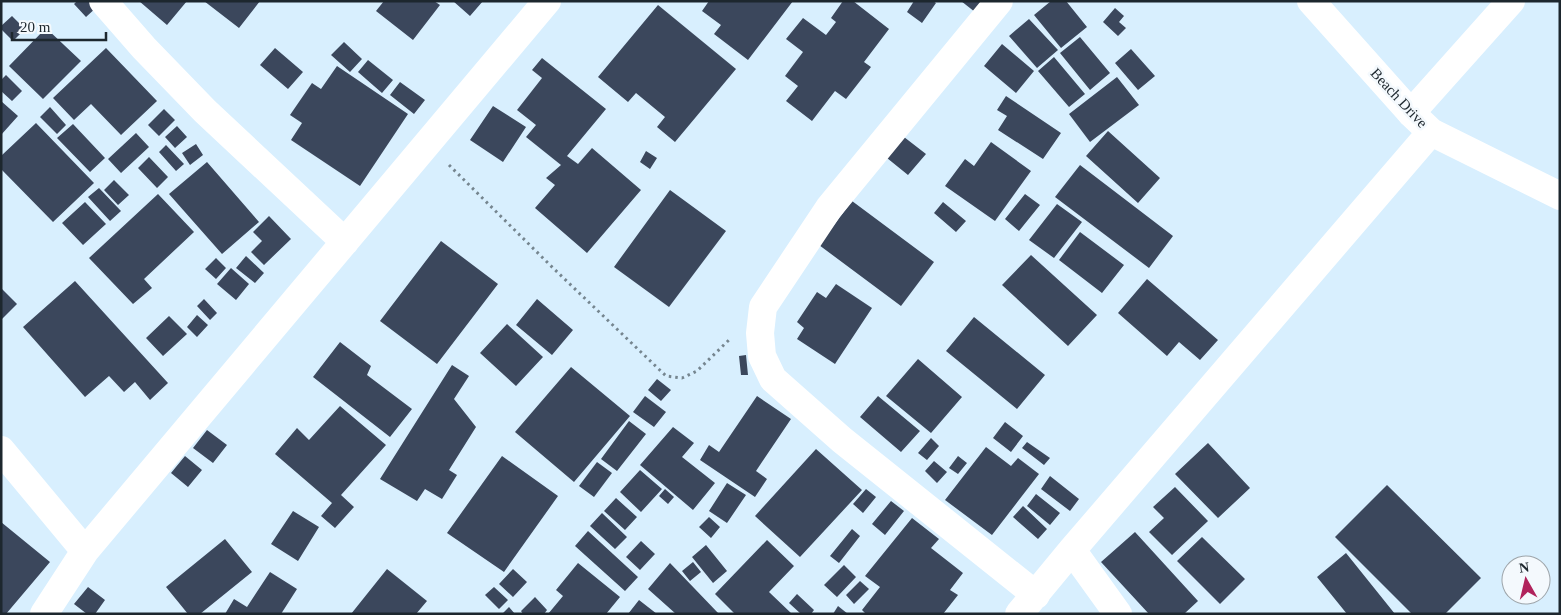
<svg xmlns="http://www.w3.org/2000/svg" width="1561" height="615" font-family="Georgia,serif">
<style>
.building{fill:#3b475c}
.lines{fill:none;stroke-linecap:round;stroke-linejoin:round}
.path{stroke:#75858f;stroke-width:3;stroke-dasharray:2.5 4;stroke-linecap:butt}
.street{stroke:#fff;stroke-width:28}
.secondary{stroke:#fff;stroke-width:28}
.labels{text-anchor:middle;dominant-baseline:central;stroke-width:5;stroke-linejoin:round;paint-order:stroke}
.street-label{font-size:15px;fill:#1d272e;stroke:#f4f9fd}
</style>
<rect width="100%" height="100%" fill="#d8effe"/>
<path class="building" d="M77 1H93L98 6 86 17 74 4Z
M139 1H187L167 25Z
M204 1H260L239 28Z
M384 1H434L440 5 413 40 376 11Z
M453 1H483L470 16Z
M709 1H793L748 60 714 34 721 25 702 11Z
M843 1H853L889 29 864 62 871 67 846 99 835 91 812 121 786 101 798 86 785 76 803 52 786 39 803 18 826 35 836 22 831 18Z
M914 1H933L936 3 922 23 907 12Z
M961 1H984L975 12Z
M1051 1H1066L1087 27 1061 48 1034 15Z
M658 5 736 69 675 142 657 127 665 117 636 93 628 102 598 77Z
M1115 8 1124 16 1119 22 1126 28 1118 36 1103 22Z
M12 16 25 29 13 41 1 29V26Z
M1029 19 1058 50 1037 68 1009 36Z
M46 28 81 61 43 99 9 66Z
M1080 37 1110 73 1090 90 1060 53Z
M344 42 362 59 350 72 331 55Z
M1002 44 1034 71 1016 93 984 66Z
M106 48 157 101 121 135 91 104 74 120 53 98Z
M275 48 303 72 288 89 260 65Z
M1131 49 1155 76 1138 90 1115 63Z
M1054 57 1085 94 1069 107 1038 71Z
M542 58 606 109 567 156 578 164 592 148 641 190 587 253 535 208 555 185 546 178 561 165 526 137 536 125 517 110 542 78 532 70Z
M368 60 393 80 382 93 358 72Z
M337 66 408 114 360 186 291 140 302 123 290 115 312 83 321 89Z
M6 75 22 91 12 101 1 91V80Z
M1117 77 1139 105 1090 142 1069 114Z
M400 82 425 100 414 114 390 95Z
M1006 96 1061 133 1043 159 998 130 1007 116 997 110Z
M1 101 18 116 1 135Z
M493 106 526 127 503 162 470 140Z
M50 107 66 125 57 134 40 117Z
M164 109 175 120 159 136 148 125Z
M36 123 94 183 53 222 1 169V156Z
M73 124 105 158 90 172 57 138Z
M177 126 187 137 175 148 165 137Z
M1108 131 1160 178 1138 203 1086 156Z
M136 133 149 147 121 173 108 159Z
M904 137 926 154 908 175 887 158Z
M991 142 1031 171 995 221 945 186 965 159 974 166Z
M196 144 203 155 190 165 182 153Z
M166 145 184 164 176 171 159 152Z
M646 151 657 158 650 169 640 162Z
M149 157 168 177 157 188 138 168Z
M207 162 259 222 222 254 169 194Z
M1080 165 1173 236 1149 268 1055 197Z
M114 180 129 195 118 205 104 190Z
M99 188 121 211 110 221 88 197Z
M670 190 726 231 669 307 614 267Z
M158 194 194 232 144 279 152 288 133 304 89 258Z
M1025 194 1040 205 1019 231 1005 219Z
M852 201 934 262 901 306 819 245Z
M85 202 106 224 83 245 62 223Z
M943 202 966 221 956 232 934 213Z
M1057 204 1082 222 1054 258 1029 240Z
M269 216 291 239 264 265 251 252 262 241 253 232Z
M1080 232 1124 265 1102 293 1059 260Z
M441 241 498 284 437 364 380 321Z
M1031 255 1097 315 1068 346 1002 285Z
M246 256 264 273 255 283 236 268Z
M216 258 226 268 216 279 205 269Z
M231 268 249 284 236 300 217 284Z
M1147 279 1218 340 1200 360 1179 342 1167 356 1118 313Z
M75 281 168 383 150 400 135 382 124 392 109 376 85 397 23 327Z
M836 284 872 308 835 364 797 339 804 328 797 322 817 292 826 298Z
M1 288 17 304 1 320Z
M204 299 217 313 210 320 197 306Z
M537 299 573 330 552 355 516 325Z
M197 315 208 325 197 337 187 327Z
M169 316 187 334 163 356 146 338Z
M974 317 1045 375 1017 409 946 351Z
M507 324 543 357 516 386 480 353Z
M340 342 371 366 367 375 412 409 390 437 313 377Z
M746 355 748 375H741L739 356Z
M918 359 962 397 931 433 886 396Z
M452 365 469 376 454 399 476 427 449 470 457 475 442 499 425 489 417 501 380 479Z
M571 367 630 416 574 482 515 432Z
M657 379 671 390 661 401 648 390Z
M645 396 666 412 654 427 633 412Z
M757 396 791 419 756 471 767 479 755 497 700 460 709 445 719 452Z
M878 396 920 431 901 452 860 417Z
M340 406 386 445 341 495 354 507 335 528 321 516 332 503 275 454 297 428 309 440Z
M629 421 646 434 617 471 601 459Z
M1005 422 1023 436 1011 452 993 438Z
M673 427 694 443 682 457 715 483 693 510 640 465Z
M207 430 227 445 213 463 193 448Z
M931 438 939 446 927 460 918 453Z
M1027 442 1050 458 1044 465 1022 448Z
M1208 443 1250 488 1218 518 1175 474Z
M986 447 1011 466 1018 458 1039 474 992 535 945 500Z
M816 449 862 490 800 557 755 516Z
M185 456 202 470 188 487 171 473Z
M502 456 558 496 504 572 447 533Z
M958 456 967 463 958 474 949 468Z
M934 461 947 472 937 483 925 471Z
M597 462 612 473 594 497 579 486Z
M640 470 662 489 641 512 620 492Z
M1050 476 1079 499 1070 511 1041 489Z
M727 483 746 495 727 523 709 511Z
M1387 485 1481 578 1445 614H1412L1335 537Z
M1175 487 1208 521 1172 555 1149 532 1164 518 1153 507Z
M665 489 674 497 668 504 659 496Z
M866 489 876 497 863 513 853 504Z
M1036 494 1060 513 1050 525 1027 506Z
M616 498 637 517 625 530 604 511Z
M891 501 904 511 885 535 872 524Z
M1023 506 1047 529 1038 539 1013 517Z
M293 511 319 527 298 561 271 544Z
M602 513 627 537 615 549 590 526Z
M709 517 720 527 711 538 699 527Z
M912 518 939 539 931 548 963 573 950 590 958 595 943 614H866L862 610 880 587 865 576Z
M1 522 50 562 6 614H1Z
M852 529 860 536 839 563 830 556Z
M588 531 638 577 625 591 575 546Z
M1135 532 1198 601 1184 614H1149L1101 562Z
M1202 537 1245 579 1220 604 1177 561Z
M225 539 252 572 200 614H188L166 587Z
M767 540 794 566 769 592 792 614H735L715 594Z
M641 541 655 554 640 570 626 557Z
M706 545 727 571 713 583 692 557Z
M1346 553 1395 614H1347L1317 577Z
M693 562 701 572 690 581 682 571Z
M578 563 620 597 606 614H548L563 596 556 590Z
M670 563 719 614H676L648 589Z
M844 565 856 577 837 597 824 585Z
M387 569 427 601 416 614H351Z
M513 569 527 582 513 597 499 584Z
M270 572 297 589 281 614H225L234 599 247 607Z
M860 581 869 589 854 604 846 595Z
M88 587 105 600 95 614H87L74 604Z
M494 587 508 600 499 609 485 595Z
M797 594 814 610 811 614H801L789 603Z
M535 597 547 610 544 614H523L521 611Z
M639 600 657 614H628Z
M838 606 848 614H833Z
M509 607 515 614H502Z"/>
<g class="lines">
<path class="path" d="M449 165 550 265 666 376 682 378 697 371 730 339"/>
<path class="street" d="M103 1 144 48 205 111 345 242
M999 1 829 208 763 307 760 333 762 356 773 379 842 440 1036 595
M1411 113 1511 1
M1 450 85 551
M1072 550 1118 614
M44 614 85 551 547 1
M1019 614 1072 550 1431 132"/>
<path class="secondary" d="M1311 1 1411 113 1431 132 1560 196"/>
</g>
<g class="labels">
<g class="street-label">
<text transform="translate(1399 98) rotate(47)">Beach Drive</text>
</g>
</g>
<rect width="1561" height="615" fill="none" stroke="#1d272e" stroke-width="5"/>
<g transform="translate(1526 580) rotate(352)"><circle r="24" fill="#f4f9fd" stroke="#9ea5aa"/>
<path d="M0-4L9 19L0 12L-9 19Z" fill="#b0235c"/>
<text y="-8" font-size="14" font-weight="bold" text-anchor="middle" fill="#1d272e">N</text>
</g>
<path d="M12 32v8h94v-8" fill="none" stroke="#1d272e" stroke-width="2.5"/>
<text x="20" y="32" font-size="15" fill="#1d272e" stroke="#f4f9fd" stroke-width="4" paint-order="stroke">20 m</text>
</svg>
